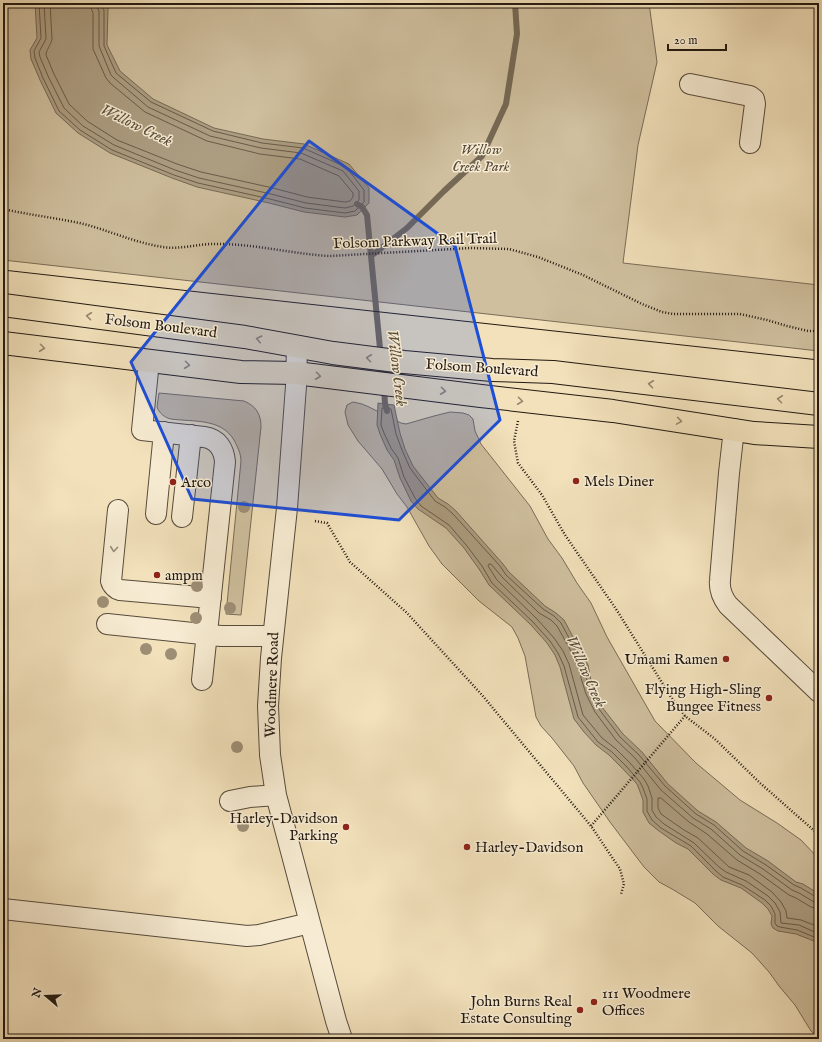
<svg xmlns="http://www.w3.org/2000/svg" width="822" height="1042" font-family="'IM FELL English',serif">
<style>
.green{fill:#cfbf9e;stroke:#796c58}
.water{fill:#ac9d81;stroke:#756854}
.lines{fill:none;stroke-linecap:round;stroke-linejoin:round}
.shore{stroke:#685b49;stroke-width:1}
.stream{stroke:#756854;stroke-width:6}
.minor-casing{stroke:#574b3c;stroke-width:22}
.major-casing{stroke:#231911;stroke-width:24}
.path{stroke:#231911;stroke-width:2.5;stroke-dasharray:1 2;stroke-linecap:butt}
.minor{stroke:#f7ecd3;stroke-width:20}
.major{stroke:#f2e1bb;stroke-width:22}
.tram{stroke:#231911;stroke-width:1}
.tree{fill:#9d8e75}
.oneway{stroke:#95876e}
.oneway2{stroke:#988d7c}
.marked{fill:#1d4ed8;fill-opacity:0.2;stroke:#1d4ed8;stroke-width:3;stroke-linejoin:round}
.poi-dot{fill:#8f2418;stroke:#f7ecd3;stroke-width:1.5}
.labels{text-anchor:middle;dominant-baseline:central;stroke-width:3;stroke-linejoin:round;paint-order:stroke}
.park-label{font-size:15px;font-style:italic;fill:#574b3b;stroke:#f7ecd3}
.street-label{font-size:15px;fill:#231911;stroke:#f7ecd3}
.poi-label{font-size:15px;fill:#231911;stroke:#f7ecd3;text-anchor:start}
.water-label{font-size:16px;font-style:italic;fill:#5a4e3e;stroke:#f7ecd3}
</style>
<rect width="100%" height="100%" fill="#f2e1bb"/>
<filter id="stains"><feTurbulence type="fractalNoise" baseFrequency=".005" numOctaves="4"/><feColorMatrix values="0 0 0 0 .2 0 0 0 0 .09 0 0 0 0 .02 0 0 0 .5 -.17"/></filter>
<radialGradient id="worn" r=".72"><stop offset=".6" stop-color="#630" stop-opacity="0"/><stop offset="1" stop-color="#630" stop-opacity=".3"/></radialGradient>
<path class="green" d="M3 3H649L657 62 638 145 623 263 819 285V351L3 260Z
M159 393 244 401C256 406 261 414 261 427L241 615 226 614 241 461C241 453 237 446 234 440 221 418 193 422 171 419 165 418 159 413 157 407Z
M353 402 362 404 369 407 401 423 406 424 434 416 450 412 463 413 469 415 473 419 475 431 481 444 530 506 548 539 562 558 577 583 591 603 607 637 655 721 696 763 740 800 777 823 801 840 819 859V1038L811 1031 795 1005 779 986 769 972 752 953 718 926 695 903 672 889 659 882 644 867 610 822 583 783 574 766 552 738 541 726 536 717 525 656 518 638 512 627 479 601 442 564 429 546 407 507 397 494 382 469 358 441 348 425 345 412 347 405Z"/>
<path class="water" d="M35 3H104L108 8 107 45 120 71 153 99 214 128 263 139 304 144 349 164 369 188V203L357 215 345 217 304 212 269 203 197 187 172 178 110 153 78 133 56 113 40 80 31 59 30 50 37 38Z
M378 403 394 405 400 433 405 449 413 466 438 498 448 504 456 511 503 564 509 572 545 606 556 613 564 620 588 665 590 676 594 691 602 707 623 734 642 752 668 784 698 811 716 822 746 848 768 861 796 882 803 884 819 894V943L796 934 778 931 773 928 771 924 772 916 768 909 762 903 741 888 721 880 713 874 688 849 676 843 659 831 649 823 643 812V800L639 789 637 784 623 769 609 755 596 745 584 732 574 719 560 667 555 655 547 643 531 625 489 585 479 569 464 548 446 528 418 509 411 501 400 478 394 460 387 450 380 434 377 425Z"/>
<g class="lines">
<path class="shore" d="M39 3 41 38 34 51 35 58 43 78 59 111 80 130 112 150 174 175 198 183 270 199 305 208 345 213 355 211 364 202V190L346 167 303 148 262 143 213 131 151 102 116 73 104 46V10L101 6V3
M44 3 46 39 39 52 40 57 48 76 64 108 83 126 114 145 175 170 199 178 271 194 306 203 345 208 353 206 359 200V191L343 171 301 153 261 148 210 136 148 107 114 78 111 75 99 46V11L97 7 96 3
M50 3 52 39C51 45 46 50 46 55L54 74 69 104 87 121 117 140 177 164 201 172 273 188 307 197 345 202 350 201 353 197V193L339 176 300 159 260 154 207 141 145 112 110 83 106 78 93 49V13L91 8 90 3
M819 898 816 897 801 888 794 885 766 865 743 851 714 825 696 814 665 786 639 755 620 737 599 709 591 693 586 677 584 666 561 623 554 616 543 609 506 575 500 566 453 514 445 507 435 501 410 468 402 450 396 434 391 409 389 408H382L381 425 384 433 391 448 398 458 404 477 415 498 421 506 449 525 467 546 482 566 492 583 533 622 550 641 558 653 564 666 578 717 598 742 612 752 626 766 640 782 643 788 647 799V811L652 820 661 828 691 846 716 871 723 877 742 885 765 900 771 906 775 914V923L777 926 780 927 797 930 819 939
M819 903 814 902 799 893 792 890 763 869 740 855 711 829 693 818 661 790 635 758 616 740 595 712 586 694 581 678 580 667 557 626 551 620 539 613 503 578 491 564H489L488 566 497 580 537 619 554 638 563 651 569 664 583 715 602 738 616 749 630 763 644 779 648 786 652 798V810L656 817 664 824 694 843 719 867 726 872 746 881 768 896 775 903 780 912 781 923 799 925 819 934
M819 909 811 907 796 898 789 895 760 874 737 860 707 834 689 822 661 798H658V808L661 814 684 830 698 838 729 867 749 875 772 892 781 902 786 911 787 918 801 920 819 927"/>
<path class="stream" d="M357 204 362 207 367 215 383 379
M371 256 407 228 444 191 482 156 506 104 517 34 515 3
M384 388 385 404 387 411"/>
<defs>
<path id="minor" d="M690 84 750 96 754 99 755 104 750 143
M297 347 296 386 287 508 271 658 268 706 270 755 276 795 310 923 336 1021 342 1039
M149 361 142 430 204 437C218 439 224 449 225 462L202 680
M734 429 729 473 720 580C719 589 722 597 728 605L819 692
M118 510 111 581C112 585 116 589 120 590L211 598
M156 514 164 432
M182 517 191 435
M107 624 221 636H273
M230 801 250 797 276 795
M3 909 247 936 259 935 310 923"/>
<path id="major" d="M3 305 245 337 333 353 404 362 492 370 553 372 819 404
M3 343 241 372 296 373 481 396 613 411 754 433 819 437"/>
</defs>
<use href="#minor" class="minor-casing"/>
<use href="#major" class="major-casing"/>
<path class="path" d="M3 209C30 215 57 218 84 224 110 231 136 243 163 247 181 250 200 243 218 244 256 244 292 254 330 256L471 248 509 249 538 257 583 275 642 304 662 312 673 314H740L767 320 787 326 808 331H819
M518 421 514 441 518 463 542 495 565 535 616 609 671 697 685 716 715 739 760 783 819 835
M315 521 327 523 350 562 407 613 482 695 591 826 620 869 624 884 621 894
M591 826 685 716"/>
<use href="#minor" class="minor"/>
<use href="#major" class="major"/>
<path class="tram" d="M3 270C275 301 547 330 819 360"/>
</g>
<g class="tree">
<circle cx="244" cy="507" r="6"/>
<circle cx="197" cy="586" r="6"/>
<circle cx="103" cy="602" r="6"/>
<circle cx="230" cy="608" r="6"/>
<circle cx="196" cy="618" r="6"/>
<circle cx="146" cy="649" r="6"/>
<circle cx="171" cy="654" r="6"/>
<circle cx="237" cy="747" r="6"/>
<circle cx="243" cy="826" r="6"/>
</g>
<defs><path id="oneway-chevron" d="M-2-3.5L2.5 0L-2 3.5" fill="none" stroke-width="1.6" stroke-linecap="round" stroke-linejoin="round"/></defs>
<g class="oneway">
<use href="#oneway-chevron" transform="translate(89 316) rotate(-173)"/>
<use href="#oneway-chevron" transform="translate(259 339) rotate(-168)"/>
<use href="#oneway-chevron" transform="translate(42 348) rotate(7)"/>
<use href="#oneway-chevron" transform="translate(369 358) rotate(-173)"/>
<use href="#oneway-chevron" transform="translate(187 365) rotate(7)"/>
<use href="#oneway-chevron" transform="translate(318 376) rotate(7)"/>
<use href="#oneway-chevron" transform="translate(651 384) rotate(-173)"/>
<use href="#oneway-chevron" transform="translate(443 391) rotate(7)"/>
<use href="#oneway-chevron" transform="translate(780 399) rotate(-173)"/>
<use href="#oneway-chevron" transform="translate(520 401) rotate(7)"/>
<use href="#oneway-chevron" transform="translate(679 421) rotate(9)"/>
</g>
<use class="oneway2" href="#oneway-chevron" transform="translate(114 549) rotate(95)"/>
<path class="marked" d="M309 141 455 246 500 420 399 520 192 499 131 362Z"/>
<g class="poi-dot">
<circle cx="576" cy="481" r="4"/>
<circle cx="173" cy="482" r="4"/>
<circle cx="157" cy="575" r="4"/>
<circle cx="726" cy="659" r="4"/>
<circle cx="769" cy="698" r="4"/>
<circle cx="346" cy="827" r="4"/>
<circle cx="467" cy="847" r="4"/>
<circle cx="594" cy="1002" r="4"/>
<circle cx="580" cy="1010" r="4"/>
</g>
<g class="labels">
<g class="park-label">
<text x="481" y="149">Willow<tspan x="481" dy="17">Creek Park</tspan></text>
</g>
<g class="street-label">
<text transform="translate(415 241) rotate(-2)">Folsom Parkway Rail Trail</text>
<text transform="translate(161 326) rotate(7)">Folsom Boulevard</text>
<text transform="translate(482 368) rotate(4)">Folsom Boulevard</text>
<text transform="translate(272 685) rotate(-88)">Woodmere Road</text>
</g>
<g class="poi-label">
<text x="584" y="481">Mels Diner</text>
<text x="181" y="482">Arco</text>
<text x="165" y="575">ampm</text>
<text x="718" y="659" text-anchor="end">Umami Ramen</text>
<text x="761" y="689" text-anchor="end">Flying High-Sling<tspan x="761" dy="17">Bungee Fitness</tspan></text>
<text x="338" y="818" text-anchor="end">Harley-Davidson<tspan x="338" dy="17">Parking</tspan></text>
<text x="475" y="847">Harley-Davidson</text>
<text x="602" y="993">111 Woodmere<tspan x="602" dy="17">Offices</tspan></text>
<text x="572" y="1001" text-anchor="end">John Burns Real<tspan x="572" dy="17">Estate Consulting</tspan></text>
</g>
<g class="water-label">
<text transform="translate(136 126) rotate(26)">Willow Creek</text>
<text transform="translate(396 368) rotate(83)">Willow Creek</text>
<text transform="translate(585 672) rotate(66)">Willow Creek</text>
</g>
</g>
<rect width="822" height="1042" fill="none" stroke="#f2e1bb" stroke-width="16"/>
<rect x="4" y="4" width="814" height="1034" fill="none" stroke="#231911" stroke-width="2"/>
<rect x="8" y="8" width="806" height="1026" fill="none" stroke="#231911"/>
<g transform="translate(46 996) rotate(289)" stroke="#f7ecd3" stroke-width="3" paint-order="stroke">
<path d="M0-3L7 15L0 10L-7 15Z" fill="#231911"/>
<text y="-6" font-size="11" font-weight="bold" text-anchor="middle" fill="#231911">N</text>
</g>
<path d="M668 44v6h58v-6" fill="none" stroke="#231911" stroke-width="2"/>
<text x="674" y="44" font-size="12" fill="#231911" stroke="#f7ecd3" stroke-width="3" paint-order="stroke">20 m</text>
<rect width="100%" height="100%" filter="url(#stains)"/>
<rect width="100%" height="100%" fill="url(#worn)"/>
</svg>
